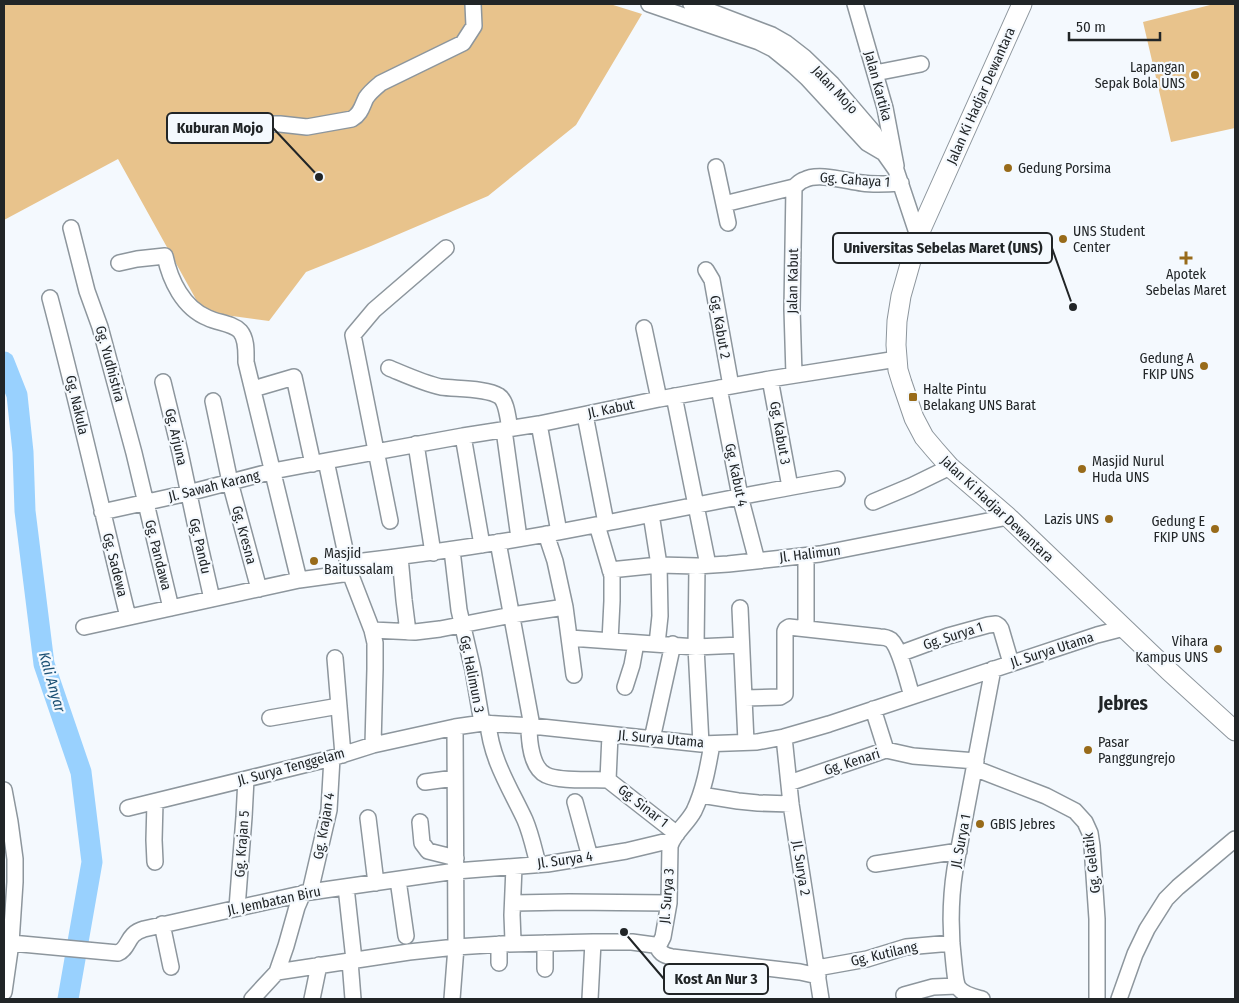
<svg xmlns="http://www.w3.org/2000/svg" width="1239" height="1003" font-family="'Fira Sans Condensed',sans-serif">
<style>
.green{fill:#e8c38c}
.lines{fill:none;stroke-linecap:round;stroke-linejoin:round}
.river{stroke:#99d1fe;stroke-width:21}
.minor-casing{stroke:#8d969d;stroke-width:18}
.major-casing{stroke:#8d969d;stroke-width:21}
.minor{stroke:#fff;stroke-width:15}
.major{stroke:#fff;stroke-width:19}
.poi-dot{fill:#986b1a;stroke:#f4f9fe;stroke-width:2}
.labels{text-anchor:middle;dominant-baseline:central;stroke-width:4.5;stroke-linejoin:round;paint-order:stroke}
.poi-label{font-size:14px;fill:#212527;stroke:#f4f9fe;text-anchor:start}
.street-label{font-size:14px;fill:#212527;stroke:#f4f9fe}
.water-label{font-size:15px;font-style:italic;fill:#1a4f73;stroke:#f4f9fe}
.district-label{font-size:19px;font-weight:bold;fill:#212527;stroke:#f4f9fe}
.leader{fill:none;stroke:#212527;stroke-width:2}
.callout-dot{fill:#212527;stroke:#f4f9fe;stroke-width:2}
.callout{fill:#f4f9fe;stroke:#212527;stroke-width:2}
.callout-label{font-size:15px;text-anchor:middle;font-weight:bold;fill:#212527}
</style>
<rect width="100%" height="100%" fill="#f4f9fe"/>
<path class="green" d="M4 4H610L642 14 576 125 488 196 371 246 306 272 269 321 203 312 118 159 4 220Z
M1214 4H1235V128L1171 142 1143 22Z"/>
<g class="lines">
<path class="river" d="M4 362 17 395 23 452 25 511 44 664 81 772 92 862 68 999"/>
<defs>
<path id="minor" d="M649 4 759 42 773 49 794 66 807 78 867 143 884 153
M691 4 772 35 786 43 804 57 832 84 874 133 884 153 896 170 918 236
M855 4 885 108 896 166
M875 73 921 64
M264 124H280L307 127 352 119C361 114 362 106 366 98 370 92 375 88 381 83L463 43 474 26 473 4
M716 167 728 223
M724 204 794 187C797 185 800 181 804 180 818 172 846 181 862 183 875 185 888 184 901 183
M71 228 87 291 100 327 134 453 171 608
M119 263 137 259 165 256C170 280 183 308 208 318 218 323 232 323 240 331 247 339 246 352 246 362L299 580
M706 270 712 280 731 386
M50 298C78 404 102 511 128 617
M644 328 659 399
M389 368C406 375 423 383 441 387 456 389 487 388 499 396 507 401 508 420 510 429
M794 375 792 309 794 187
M770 379 790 487
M163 382 180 452 200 546 212 599
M719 388 740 496 757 561
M253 389 294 377 313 464
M674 396 708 565
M213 401 230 482 259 589
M585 415 606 523
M539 424 559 532
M504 430 519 538
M463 436 482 545
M416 444 433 553
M326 461 350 573 372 630 375 643V669L373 745
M873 502 911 486 950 467
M102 512 188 493 273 471 326 461 463 436 539 424 659 399 770 379 897 359
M651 514 659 565 660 616 657 644
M390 521 353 335 374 310 446 248
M597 525 612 576V601L610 641
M546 534 555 561 565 607 574 675
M498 542 532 726
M452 550 459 610 473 670 482 723
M806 556V629
M400 557 404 600 408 632
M347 563C434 553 521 540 606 523 683 508 760 492 837 479
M697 566 696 647 701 744
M610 570 659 565 697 566 728 564 820 554 1008 517
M740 608 744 698 780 697 785 694V631L786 629 789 627 880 637C884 637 888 638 891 640 900 648 908 684 912 696
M84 627 299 580 350 573
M372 630 415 632 440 629 512 615 565 607
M570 638 696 647 741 645
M899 654 948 636 988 625 996 624 999 626 1001 629 1011 663
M335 658 343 755
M625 687 632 665 636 643
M744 698 746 742
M873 709 886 750
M270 718 339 706
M488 723C491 759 510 788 525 820 531 834 534 849 538 864
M529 726C529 740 531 768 546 775 560 782 592 779 608 780
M784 737 791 804 821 999
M652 739 673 644
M974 768 1046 796 1075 811 1085 822 1090 833 1092 846 1097 919V999
M608 780 677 834
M608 780 610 735
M425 782 455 778
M789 783 886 750 913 756 976 761
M4 790 10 822 15 859V882L11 943 4 992
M701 795 738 801 758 803 791 804
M155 802 154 840 155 862
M575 802 590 857
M128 808 332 758 373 745 455 727
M368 818 376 883
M420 822 422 843 428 851 456 858
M875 864 959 851
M398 880 406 936
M346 887 354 960
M310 892 329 810 332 758
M513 903 569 902 669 903
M237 908 244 817 246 779
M162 924 171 967
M513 941 512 915 514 867
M11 943 118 953C130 948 126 934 144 929L310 892 456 871 547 864 626 851 672 840
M499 944V963
M657 945C659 953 665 956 672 957L800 972 818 976
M350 961 353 999
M817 968 867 959 906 947 952 943
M545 969V943
M277 972 409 952 456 947 503 944 593 942H632L654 945H659L663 937 669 903 670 846C674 833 687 824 694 811 704 790 708 767 712 744
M904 995 933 987 957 986
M252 999 277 972 286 946 297 907 303 893
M312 999 319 965
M452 999 456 947 455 727 483 723 532 726 701 744 757 742 784 737 829 724 1097 635 1124 628
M590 999 593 942
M982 999C974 997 963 995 958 987 955 981 955 972 954 965 950 933 950 901 955 869L993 669
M1119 999 1135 954 1147 929 1166 899 1178 887 1235 839"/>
<path id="major" d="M1022 4 918 236 901 296 897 321 896 345 898 370 902 383 914 418 924 437 935 450 950 467 1008 517 1168 670 1235 731"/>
</defs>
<use href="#minor" class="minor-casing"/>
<use href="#major" class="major-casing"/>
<use href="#minor" class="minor"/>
<use href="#major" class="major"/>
</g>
<g class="poi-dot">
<circle cx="1195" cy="75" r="5"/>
<circle cx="1008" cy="168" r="5"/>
<circle cx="1063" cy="239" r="5"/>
<path d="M1183.5 250.5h5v5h5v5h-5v5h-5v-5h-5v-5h5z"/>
<circle cx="1204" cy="366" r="5"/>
<rect x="908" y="392" width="10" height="10" rx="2.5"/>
<circle cx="1082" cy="469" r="5"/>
<circle cx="1109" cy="519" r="5"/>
<circle cx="1215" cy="529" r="5"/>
<circle cx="314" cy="561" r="5"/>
<circle cx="1218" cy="649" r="5"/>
<circle cx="1088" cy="750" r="5"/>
<circle cx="980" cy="824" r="5"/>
</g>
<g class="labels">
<g class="poi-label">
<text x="1185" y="67" text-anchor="end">Lapangan<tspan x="1185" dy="16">Sepak Bola UNS</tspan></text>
<text x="1018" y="168">Gedung Porsima</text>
<text x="1073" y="231">UNS Student<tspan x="1073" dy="16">Center</tspan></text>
<text x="1186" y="274" text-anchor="middle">Apotek<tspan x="1186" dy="16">Sebelas Maret</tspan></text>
<text x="1194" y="358" text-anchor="end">Gedung A<tspan x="1194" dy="16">FKIP UNS</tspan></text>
<text x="923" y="389">Halte Pintu<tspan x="923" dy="16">Belakang UNS Barat</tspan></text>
<text x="1092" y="461">Masjid Nurul<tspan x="1092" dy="16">Huda UNS</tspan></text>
<text x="1099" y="519" text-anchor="end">Lazis UNS</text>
<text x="1205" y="521" text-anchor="end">Gedung E<tspan x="1205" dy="16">FKIP UNS</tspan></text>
<text x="324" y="553">Masjid<tspan x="324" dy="16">Baitussalam</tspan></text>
<text x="1208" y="641" text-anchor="end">Vihara<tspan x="1208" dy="16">Kampus UNS</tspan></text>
<text x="1098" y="742">Pasar<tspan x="1098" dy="16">Panggungrejo</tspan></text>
<text x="990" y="824">GBIS Jebres</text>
</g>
<g class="street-label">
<text transform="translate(878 86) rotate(75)">Jalan Kartika</text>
<text transform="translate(835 90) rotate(47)">Jalan Mojo</text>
<text transform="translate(981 96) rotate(-66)">Jalan Ki Hadjar Dewantara</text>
<text transform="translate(855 180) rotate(4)">Gg. Cahaya 1</text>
<text transform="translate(793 281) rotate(-89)">Jalan Kabut</text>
<text transform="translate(720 327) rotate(80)">Gg. Kabut 2</text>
<text transform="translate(110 364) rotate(75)">Gg. Yudhistira</text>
<text transform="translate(77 405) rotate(77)">Gg. Nakula</text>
<text transform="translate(611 409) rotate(-12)">Jl. Kabut</text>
<text transform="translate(780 433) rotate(80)">Gg. Kabut 3</text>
<text transform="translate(176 437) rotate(77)">Gg. Arjuna</text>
<text transform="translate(736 475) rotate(78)">Gg. Kabut 4</text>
<text transform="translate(214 486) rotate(-14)">Jl. Sawah Karang</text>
<text transform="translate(997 509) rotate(43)">Jalan Ki Hadjar Dewantara</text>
<text transform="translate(244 535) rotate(75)">Gg. Kresna</text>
<text transform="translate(200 546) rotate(77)">Gg. Pandu</text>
<text transform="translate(810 554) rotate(-7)">Jl. Halimun</text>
<text transform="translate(158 555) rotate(76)">Gg. Pandawa</text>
<text transform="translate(115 565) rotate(76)">Gg. Sadewa</text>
<text transform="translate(953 636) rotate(-18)">Gg. Surya 1</text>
<text transform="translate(1052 650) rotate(-18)">Jl. Surya Utama</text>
<text transform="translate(472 674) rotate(79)">Gg. Halimun 3</text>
<text transform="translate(661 739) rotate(5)">Jl. Surya Utama</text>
<text transform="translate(852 762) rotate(-18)">Gg. Kenari</text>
<text transform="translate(291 767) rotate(-15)">Jl. Surya Tenggelam</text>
<text transform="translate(643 806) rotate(38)">Gg. Sinar 1</text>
<text transform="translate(324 826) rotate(-80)">Gg. Krajan 4</text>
<text transform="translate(961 841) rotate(-79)">Jl. Surya 1</text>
<text transform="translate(242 844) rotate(-86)">Gg. Krajan 5</text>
<text transform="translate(565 860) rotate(-8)">Jl. Surya 4</text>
<text transform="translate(1092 863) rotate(-97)">Gg. Gelatik</text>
<text transform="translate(801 868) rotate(81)">Jl. Surya 2</text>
<text transform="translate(667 896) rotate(-85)">Jl. Surya 3</text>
<text transform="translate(274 901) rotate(-12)">Jl. Jembatan Biru</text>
<text transform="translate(884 954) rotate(-13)">Gg. Kutilang</text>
</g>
<g class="water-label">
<text transform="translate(52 682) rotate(74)">Kali Anyar</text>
</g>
<g class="district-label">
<text x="1123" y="703">Jebres</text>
</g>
</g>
<path class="leader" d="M319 177L273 128M1073 307L1052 248M624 932L664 979"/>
<g class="callout-dot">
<circle cx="319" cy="177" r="5"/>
<circle cx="1073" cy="307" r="5"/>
<circle cx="624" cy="932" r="5"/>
</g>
<g class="callout">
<rect x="167" y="113" width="106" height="30" rx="5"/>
<rect x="833" y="233" width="219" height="30" rx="5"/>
<rect x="664" y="964" width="104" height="30" rx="5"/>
</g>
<g class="callout-label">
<text x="220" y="133">Kuburan Mojo</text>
<text x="943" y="253">Universitas Sebelas Maret (UNS)</text>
<text x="716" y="984">Kost An Nur 3</text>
</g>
<rect width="1239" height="1003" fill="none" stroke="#212527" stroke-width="10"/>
<path d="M1069 32v8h91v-8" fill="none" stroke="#212527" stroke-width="2.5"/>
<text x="1076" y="32" font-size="15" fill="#212527" stroke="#f4f9fe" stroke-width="4" paint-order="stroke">50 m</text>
</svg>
